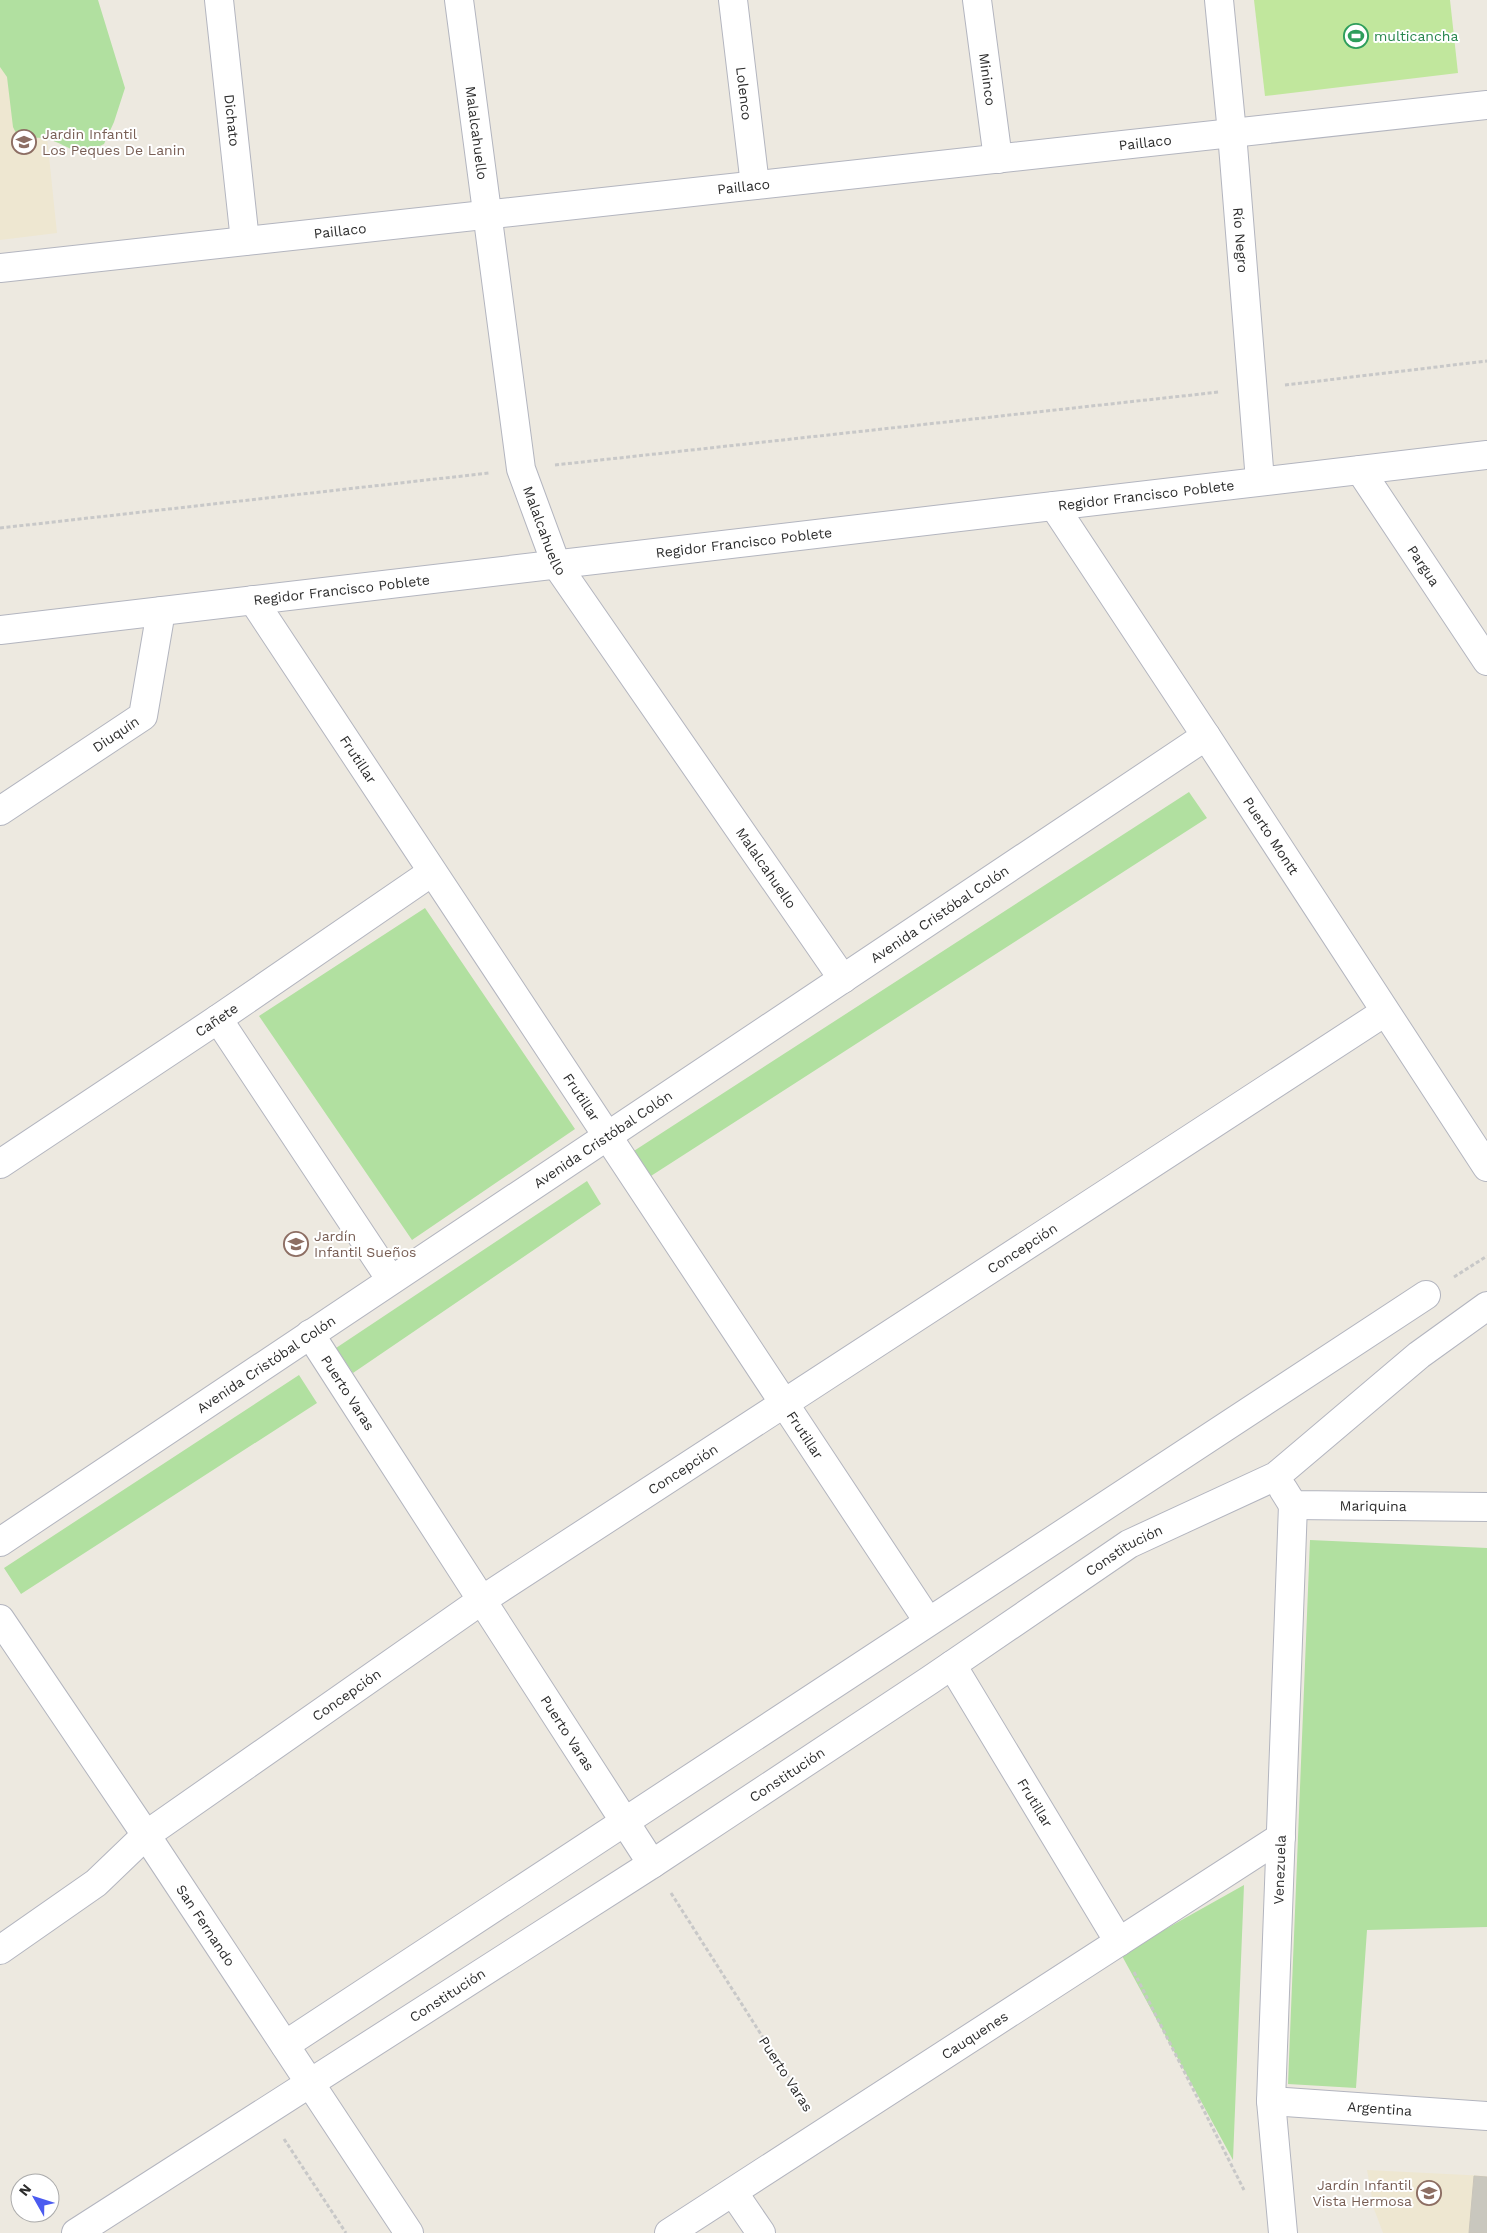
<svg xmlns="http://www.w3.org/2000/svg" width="1487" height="2233" font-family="'Work Sans',sans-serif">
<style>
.education{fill:#eee7d1}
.green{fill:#b1e0a0}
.pitch{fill:#c1e79d}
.building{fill:#c9c7be;stroke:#c9c5ba}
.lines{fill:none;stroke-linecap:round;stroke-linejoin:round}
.street-casing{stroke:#b3b5bf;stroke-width:30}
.secondary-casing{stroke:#b3b5bf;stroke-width:30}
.path{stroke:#c8c8c8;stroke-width:3;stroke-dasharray:4 2.5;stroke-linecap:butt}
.street{stroke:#fff;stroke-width:28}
.secondary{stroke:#fff;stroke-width:28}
.labels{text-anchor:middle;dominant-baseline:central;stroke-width:4;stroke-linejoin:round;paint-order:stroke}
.leisure-label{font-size:14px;fill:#27864d;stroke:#fff;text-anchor:start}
.street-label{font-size:14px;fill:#2d2d2d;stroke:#fff}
.education-label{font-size:14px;fill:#785e54;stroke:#fff;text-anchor:start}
</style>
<rect width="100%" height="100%" fill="#ede9e0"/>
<path class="education" d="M38 51 57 233 0 240V52Z
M1367 2170 1487 2176V2233H1383L1374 2209Z"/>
<path class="green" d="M0 0H98L125 88 114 122 104 144C71 161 68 141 41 138 33 137 26 139 18 137L13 127 7 77 0 67Z
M1189 792 1207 818 640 1183 623 1158Z
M425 908 575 1129 412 1240 259 1016Z
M587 1181 601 1204 353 1373 336 1348Z
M299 1375 317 1403 21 1594 4 1568Z
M1310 1540 1487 1548V1927L1367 1930 1356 2088 1288 2084Z
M1244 1885 1233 2160 1121 1954Z"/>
<path class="pitch" d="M1254 0H1450L1458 73 1265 96Z"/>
<path class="building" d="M1474 2176 1487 2177V2233H1469Z"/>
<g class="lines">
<defs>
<g id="street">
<path id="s1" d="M219 0 245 241"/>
<path id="s2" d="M459 0 521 469 556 564 843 979"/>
<path id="s3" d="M733 0 755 185"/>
<path id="s4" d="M977 0 998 159"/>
<path id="s5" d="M1219 0 1232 133 1260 481"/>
<path id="s6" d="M0 268 1487 105"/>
<path id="s7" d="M1360 470 1487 661"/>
<path id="s8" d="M253 600 928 1621"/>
<path id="s9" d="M1206 736 1487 1167"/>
<path id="s10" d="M0 811 143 716 161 611"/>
<path d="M218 1019 391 1280"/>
<path id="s11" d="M0 1164 218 1019 432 872"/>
<path id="s12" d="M310 1334 652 1864"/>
<path id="s13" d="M1283 1489 1293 1505 1487 1507"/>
<path id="s14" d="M952 1665 1119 1942"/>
<path id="s15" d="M0 1950 96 1883 146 1835 482 1600 1385 1012"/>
<path d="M285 2045 1426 1295"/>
<path id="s16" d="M1271 2101 1487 2116"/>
<path d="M733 2192 761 2233"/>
<path id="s17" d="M76 2233 652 1864 930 1680 1129 1544 1276 1476 1419 1355 1487 1306"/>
<path id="s18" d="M669 2233 1281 1837"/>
<path id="s19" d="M1283 2233 1271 2101 1293 1505"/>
</g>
<g id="secondary">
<path id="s20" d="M0 630 1487 455"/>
<path id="s21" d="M0 1542 1206 736 1054 506"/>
<path id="s22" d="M0 1619 146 1835 409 2233"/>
</g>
</defs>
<use href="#street" class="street-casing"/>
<use href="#secondary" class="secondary-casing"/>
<path class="path" d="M1285 385 1487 361
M555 465 1219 392
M0 528 489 473
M1454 1277 1487 1256
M671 1893 806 2105
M1134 1972 1244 2190
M284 2139 346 2233"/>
<use href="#street" class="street"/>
<use href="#secondary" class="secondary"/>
</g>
<defs>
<symbol id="stadium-ring" viewBox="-11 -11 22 22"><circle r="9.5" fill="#fff" stroke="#2e9e5b" stroke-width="1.5"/><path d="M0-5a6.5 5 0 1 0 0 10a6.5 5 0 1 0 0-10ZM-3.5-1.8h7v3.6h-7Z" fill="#2e9e5b"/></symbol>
<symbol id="school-ring" viewBox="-11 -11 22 22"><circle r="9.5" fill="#fff" stroke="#8d6e63" stroke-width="1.5"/><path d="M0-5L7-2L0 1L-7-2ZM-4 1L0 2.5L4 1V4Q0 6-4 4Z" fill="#8d6e63"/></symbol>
</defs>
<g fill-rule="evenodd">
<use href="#stadium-ring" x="1342" y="22" width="28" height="28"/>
<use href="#school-ring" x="10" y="128" width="28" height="28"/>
<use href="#school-ring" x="282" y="1230" width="28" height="28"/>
<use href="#school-ring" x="1415" y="2179" width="28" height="28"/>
</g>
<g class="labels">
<g class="leisure-label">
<text x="1374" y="36">multicancha</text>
</g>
<g class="street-label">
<text stroke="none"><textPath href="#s4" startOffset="80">Mininco</textPath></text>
<text stroke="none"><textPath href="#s3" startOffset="94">Lolenco</textPath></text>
<text stroke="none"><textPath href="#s1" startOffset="121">Dichato</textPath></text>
<text stroke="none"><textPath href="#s2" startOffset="134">Malalcahuello</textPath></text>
<text stroke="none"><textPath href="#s6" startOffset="1152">Paillaco</textPath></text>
<text stroke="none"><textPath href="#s6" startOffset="748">Paillaco</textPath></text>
<text stroke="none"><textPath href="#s6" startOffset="342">Paillaco</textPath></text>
<text stroke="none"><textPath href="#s5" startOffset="241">Río Negro</textPath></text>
<text stroke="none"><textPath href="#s20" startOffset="1154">Regidor Francisco Poblete</textPath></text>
<text stroke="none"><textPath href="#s2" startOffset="539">Malalcahuello</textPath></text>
<text stroke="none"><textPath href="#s20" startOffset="749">Regidor Francisco Poblete</textPath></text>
<text stroke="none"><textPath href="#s7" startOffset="115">Pargua</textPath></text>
<text stroke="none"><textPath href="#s20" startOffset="344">Regidor Francisco Poblete</textPath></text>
<text stroke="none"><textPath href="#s10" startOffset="139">Diuquín</textPath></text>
<text stroke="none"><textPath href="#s8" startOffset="191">Frutillar</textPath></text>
<text stroke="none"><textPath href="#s9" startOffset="119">Puerto Montt</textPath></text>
<text stroke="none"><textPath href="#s2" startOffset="944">Malalcahuello</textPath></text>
<text stroke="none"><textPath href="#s21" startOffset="1130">Avenida Cristóbal Colón</textPath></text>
<text stroke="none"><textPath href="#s11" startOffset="260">Cañete</textPath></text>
<text stroke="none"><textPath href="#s8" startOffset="596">Frutillar</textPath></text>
<text stroke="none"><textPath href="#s21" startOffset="725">Avenida Cristóbal Colón</textPath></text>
<text stroke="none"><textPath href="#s15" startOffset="1241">Concepción</textPath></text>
<text stroke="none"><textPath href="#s21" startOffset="320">Avenida Cristóbal Colón</textPath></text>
<text stroke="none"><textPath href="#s12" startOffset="70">Puerto Varas</textPath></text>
<text stroke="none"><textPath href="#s8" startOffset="1001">Frutillar</textPath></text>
<text stroke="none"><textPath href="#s15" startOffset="836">Concepción</textPath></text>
<text stroke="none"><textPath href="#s13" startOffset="99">Mariquina</textPath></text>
<text stroke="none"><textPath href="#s17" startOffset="1251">Constitución</textPath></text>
<text stroke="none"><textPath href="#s15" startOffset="431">Concepción</textPath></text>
<text stroke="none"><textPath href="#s12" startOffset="475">Puerto Varas</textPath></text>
<text stroke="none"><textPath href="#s17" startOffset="846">Constitución</textPath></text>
<text stroke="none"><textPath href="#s14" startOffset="161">Frutillar</textPath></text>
<text stroke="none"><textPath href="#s19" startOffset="364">Venezuela</textPath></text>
<text stroke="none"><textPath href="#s22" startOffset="369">San Fernando</textPath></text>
<text stroke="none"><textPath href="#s17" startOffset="441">Constitución</textPath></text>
<text stroke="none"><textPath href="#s18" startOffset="364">Cauquenes</textPath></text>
<text transform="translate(786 2074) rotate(57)">Puerto Varas</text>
<text stroke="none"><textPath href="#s16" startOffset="109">Argentina</textPath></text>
</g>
<g class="education-label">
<text x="42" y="134">Jardin Infantil<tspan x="42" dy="16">Los Peques De Lanin</tspan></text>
<text x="314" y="1236">Jardín<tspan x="314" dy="16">Infantil Sueños</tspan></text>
<text x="1412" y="2185" text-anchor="end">Jardín Infantil<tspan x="1412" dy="16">Vista Hermosa</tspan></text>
</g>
</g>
<g transform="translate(35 2198) rotate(309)"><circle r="24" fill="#ffffff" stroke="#ababab"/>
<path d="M0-4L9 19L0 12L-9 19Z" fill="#4b5bf0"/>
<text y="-8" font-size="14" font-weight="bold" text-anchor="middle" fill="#2d2d2d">N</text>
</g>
</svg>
